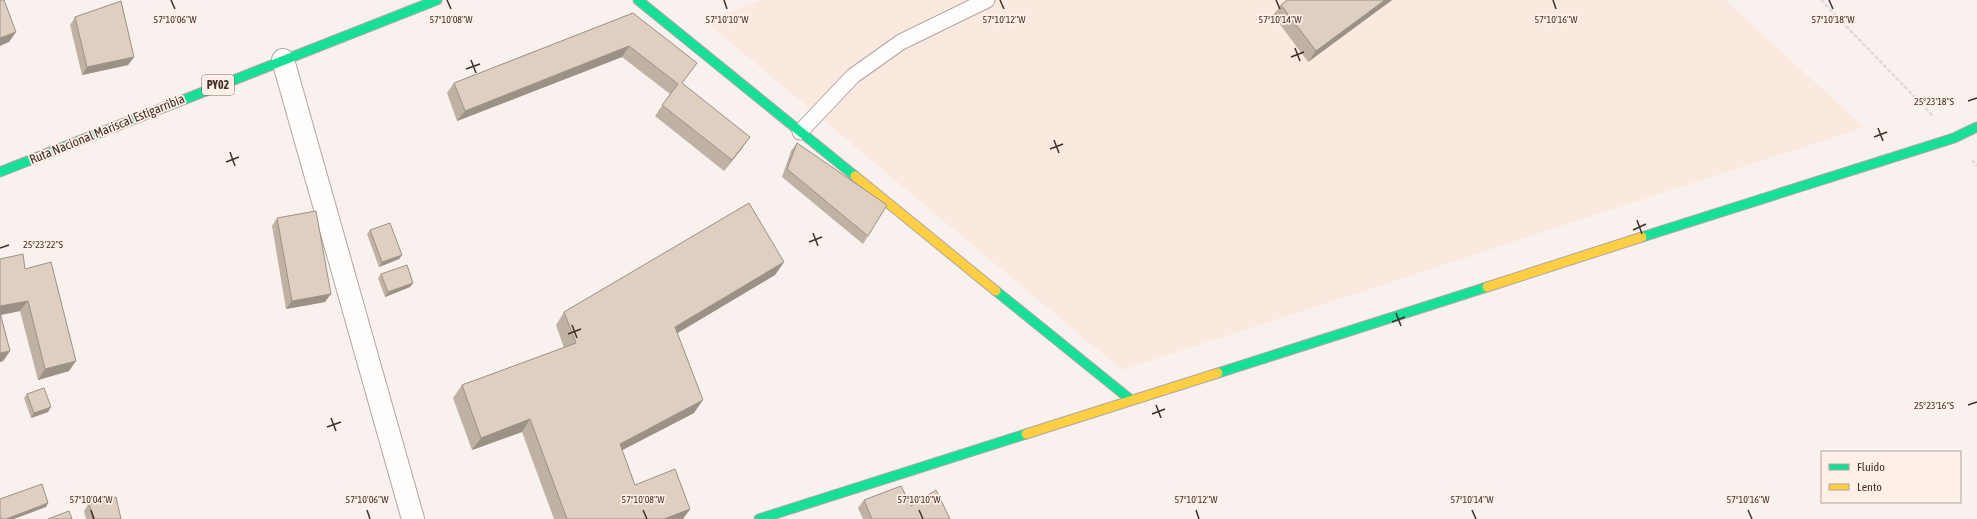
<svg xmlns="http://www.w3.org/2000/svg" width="1977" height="519" font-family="'Asap Condensed',sans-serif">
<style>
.built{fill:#fbe9e0}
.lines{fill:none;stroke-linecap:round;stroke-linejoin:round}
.lane-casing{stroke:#b0a6a1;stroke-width:17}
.street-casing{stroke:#b0a6a1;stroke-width:24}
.fast-casing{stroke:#b0a6a1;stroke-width:11}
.slow-casing{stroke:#b0a6a1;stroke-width:11}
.path{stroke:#dddad9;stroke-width:2.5;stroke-dasharray:4 2;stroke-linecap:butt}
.lane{stroke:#fefdfc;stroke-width:15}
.street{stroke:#fefdfc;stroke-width:22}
.fast{stroke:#16e098;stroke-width:9}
.slow{stroke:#ffcf43;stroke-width:9}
.wall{fill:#bfb2a5}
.shaded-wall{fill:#9b9186}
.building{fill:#decfc0;stroke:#9b9186}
.ticks{fill:none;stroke:#3e3029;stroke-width:1.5}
.labels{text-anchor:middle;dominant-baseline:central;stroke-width:3.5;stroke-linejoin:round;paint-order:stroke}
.shield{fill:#feefe8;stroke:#786962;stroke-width:1}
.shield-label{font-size:12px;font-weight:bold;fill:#3e3029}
.street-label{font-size:13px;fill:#3e3029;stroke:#feefe8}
.ticks-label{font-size:10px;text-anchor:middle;fill:#3e3029;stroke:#feefe8;stroke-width:3.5;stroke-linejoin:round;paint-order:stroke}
</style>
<rect width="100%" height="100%" fill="#f9f1ed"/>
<path class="built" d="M762 0H1725L1864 127 1122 370 706 22Z"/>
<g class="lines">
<defs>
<path id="lane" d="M800 132 853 76 901 42 987 0"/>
<path id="street" d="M283 60 413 519"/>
<path id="fast" d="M638 0 855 176
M0 172 437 0
M1642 237 1954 138 1977 127
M996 291 1131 400
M1218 373 1487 287
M759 519 1026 434"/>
<path id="slow" d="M855 176 996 291
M1487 287 1642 237
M1026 434 1218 373"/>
</defs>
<use href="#lane" class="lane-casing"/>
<use href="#street" class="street-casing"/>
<use href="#fast" class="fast-casing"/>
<use href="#slow" class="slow-casing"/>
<path class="path" d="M1821 0 1933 116
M1972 160 1977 166"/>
<use href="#lane" class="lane"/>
<use href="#street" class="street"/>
<use href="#fast" class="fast"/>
<use href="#slow" class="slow"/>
</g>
<path class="wall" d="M1287 0H1392L1308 62 1273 15 1281 5Z
M633 13 697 63 682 83 743 147 724 171 655 116 670 94 622 57 457 121 447 93 454 83Z
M75 17 134 57 128 65 82 75 70 25Z
M797 143 868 236 863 244 782 177 791 151Z
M277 218 325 302 286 309 272 226Z
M370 230 402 255 399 259 379 267 367 234Z
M0 259 25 269 69 371 38 380 20 311 1 315 10 351 3 361 0 362Z
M784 262 775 275 677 333 694 413 622 450 635 485 690 509 683 519H554L522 432 472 450 453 398 462 385 564 348 556 325 564 312Z
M381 274 413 283 410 287 385 297 378 278Z
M27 394 48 412 31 418 24 398Z
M864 500 950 519H863L858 508Z
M89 503 121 519H86L84 511Z"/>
<path class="shaded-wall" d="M1385 0H1392L1308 62 1316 51Z
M16 32 9 42 0 46V38Z
M629 46 622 57 457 121 465 111Z
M134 57 128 65 82 75 87 67Z
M750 137 743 147 724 171 732 160Z
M402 255 399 259 379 267 382 262Z
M784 262 775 275 666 340 675 327Z
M413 283 410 287 385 297 388 292Z
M331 294 325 302 286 309 292 301Z
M28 301 20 311 0 315V306Z
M10 351 3 361 0 362V353Z
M76 361 69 371 38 380 45 369Z
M703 400 694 413 611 456 620 444Z
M51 407 48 412 31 418 34 413Z
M530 419 522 432 472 450 481 438Z
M48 503 46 507 14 519H6Z
M690 509 683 519H664Z"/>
<path class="building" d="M0 0H4L16 32 0 38Z
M1287 0H1385L1316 51 1281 5Z
M121 1 134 57 87 67 75 17Z
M633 13 697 63 682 83 750 137 732 160 662 105 678 84 629 46 465 111 454 83Z
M797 143 887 205 868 236 787 169Z
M749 203 784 262 675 327 703 400 620 444 635 485 675 469 690 509 664 519H567L530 419 481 438 462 385 576 343 564 312Z
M316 211 331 294 292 301 277 218Z
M390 223 402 255 382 262 370 230Z
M23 254 25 269 51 262 76 361 45 369 28 301 0 306V259Z
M407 265 413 283 388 292 381 274Z
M0 313 10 351 0 353Z
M44 388 51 407 34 413 27 394Z
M42 484 48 503 6 519H1L0 517V499Z
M901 486 911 506 936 490 950 519H872L864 500Z
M116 497 121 519H93L89 503Z
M69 511 72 519H48Z"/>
<path class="ticks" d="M171 0 175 9M447 0 451 9M724 0 727 9M1000 0 1004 9M1276 0 1280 9M1553 0 1556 9M1829 0 1833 9M1295 48 1300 61M1291 57 1304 52M471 60 476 73M466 69 480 64M1968 101 1977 98M1878 128 1883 141M1874 137 1887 132M1054 140 1059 153M1050 149 1063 144M230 152 235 166M226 162 239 157M1637 220 1642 234M1633 230 1646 224M813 233 818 246M809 242 822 237M0 248 9 245M1396 313 1401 326M1392 322 1405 317M572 325 577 338M568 334 581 329M1156 405 1161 418M1968 405 1977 402M1152 414 1165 409M331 418 336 431M327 427 341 422M91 510 94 519M367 510 370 519M643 510 647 519M919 510 923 519M1196 510 1199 519M1472 510 1476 519M1748 510 1752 519"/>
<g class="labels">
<rect class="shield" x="202" y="75" width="32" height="20" rx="3"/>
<g class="shield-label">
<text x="218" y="85">PY02</text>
</g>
<g class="street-label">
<text transform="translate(107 129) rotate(-22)">Ruta Nacional Mariscal Estigarribia</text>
</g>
</g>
<g class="ticks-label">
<text x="1833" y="23">57°10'18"W</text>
<text x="175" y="23">57°10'06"W</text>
<text x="451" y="23">57°10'08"W</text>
<text x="727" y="23">57°10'10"W</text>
<text x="1004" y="23">57°10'12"W</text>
<text x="1280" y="23">57°10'14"W</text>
<text x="1556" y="23">57°10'16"W</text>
<text x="1934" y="105">25°23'18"S</text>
<text x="43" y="248">25°23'22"S</text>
<text x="1934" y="409">25°23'16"S</text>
<text x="91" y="503">57°10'04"W</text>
<text x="367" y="503">57°10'06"W</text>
<text x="643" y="503">57°10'08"W</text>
<text x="919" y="503">57°10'10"W</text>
<text x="1196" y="503">57°10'12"W</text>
<text x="1472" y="503">57°10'14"W</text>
<text x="1748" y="503">57°10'16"W</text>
</g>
<rect x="1821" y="451" width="140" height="52" fill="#feefe8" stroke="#b1a39c"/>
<rect x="1829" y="464" width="20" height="6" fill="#16e098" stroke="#b1a39c"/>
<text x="1857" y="471" font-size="12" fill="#3e3029">Fluido</text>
<rect x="1829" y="484" width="20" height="6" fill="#ffcf43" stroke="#b1a39c"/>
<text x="1857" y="491" font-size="12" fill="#3e3029">Lento</text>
</svg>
